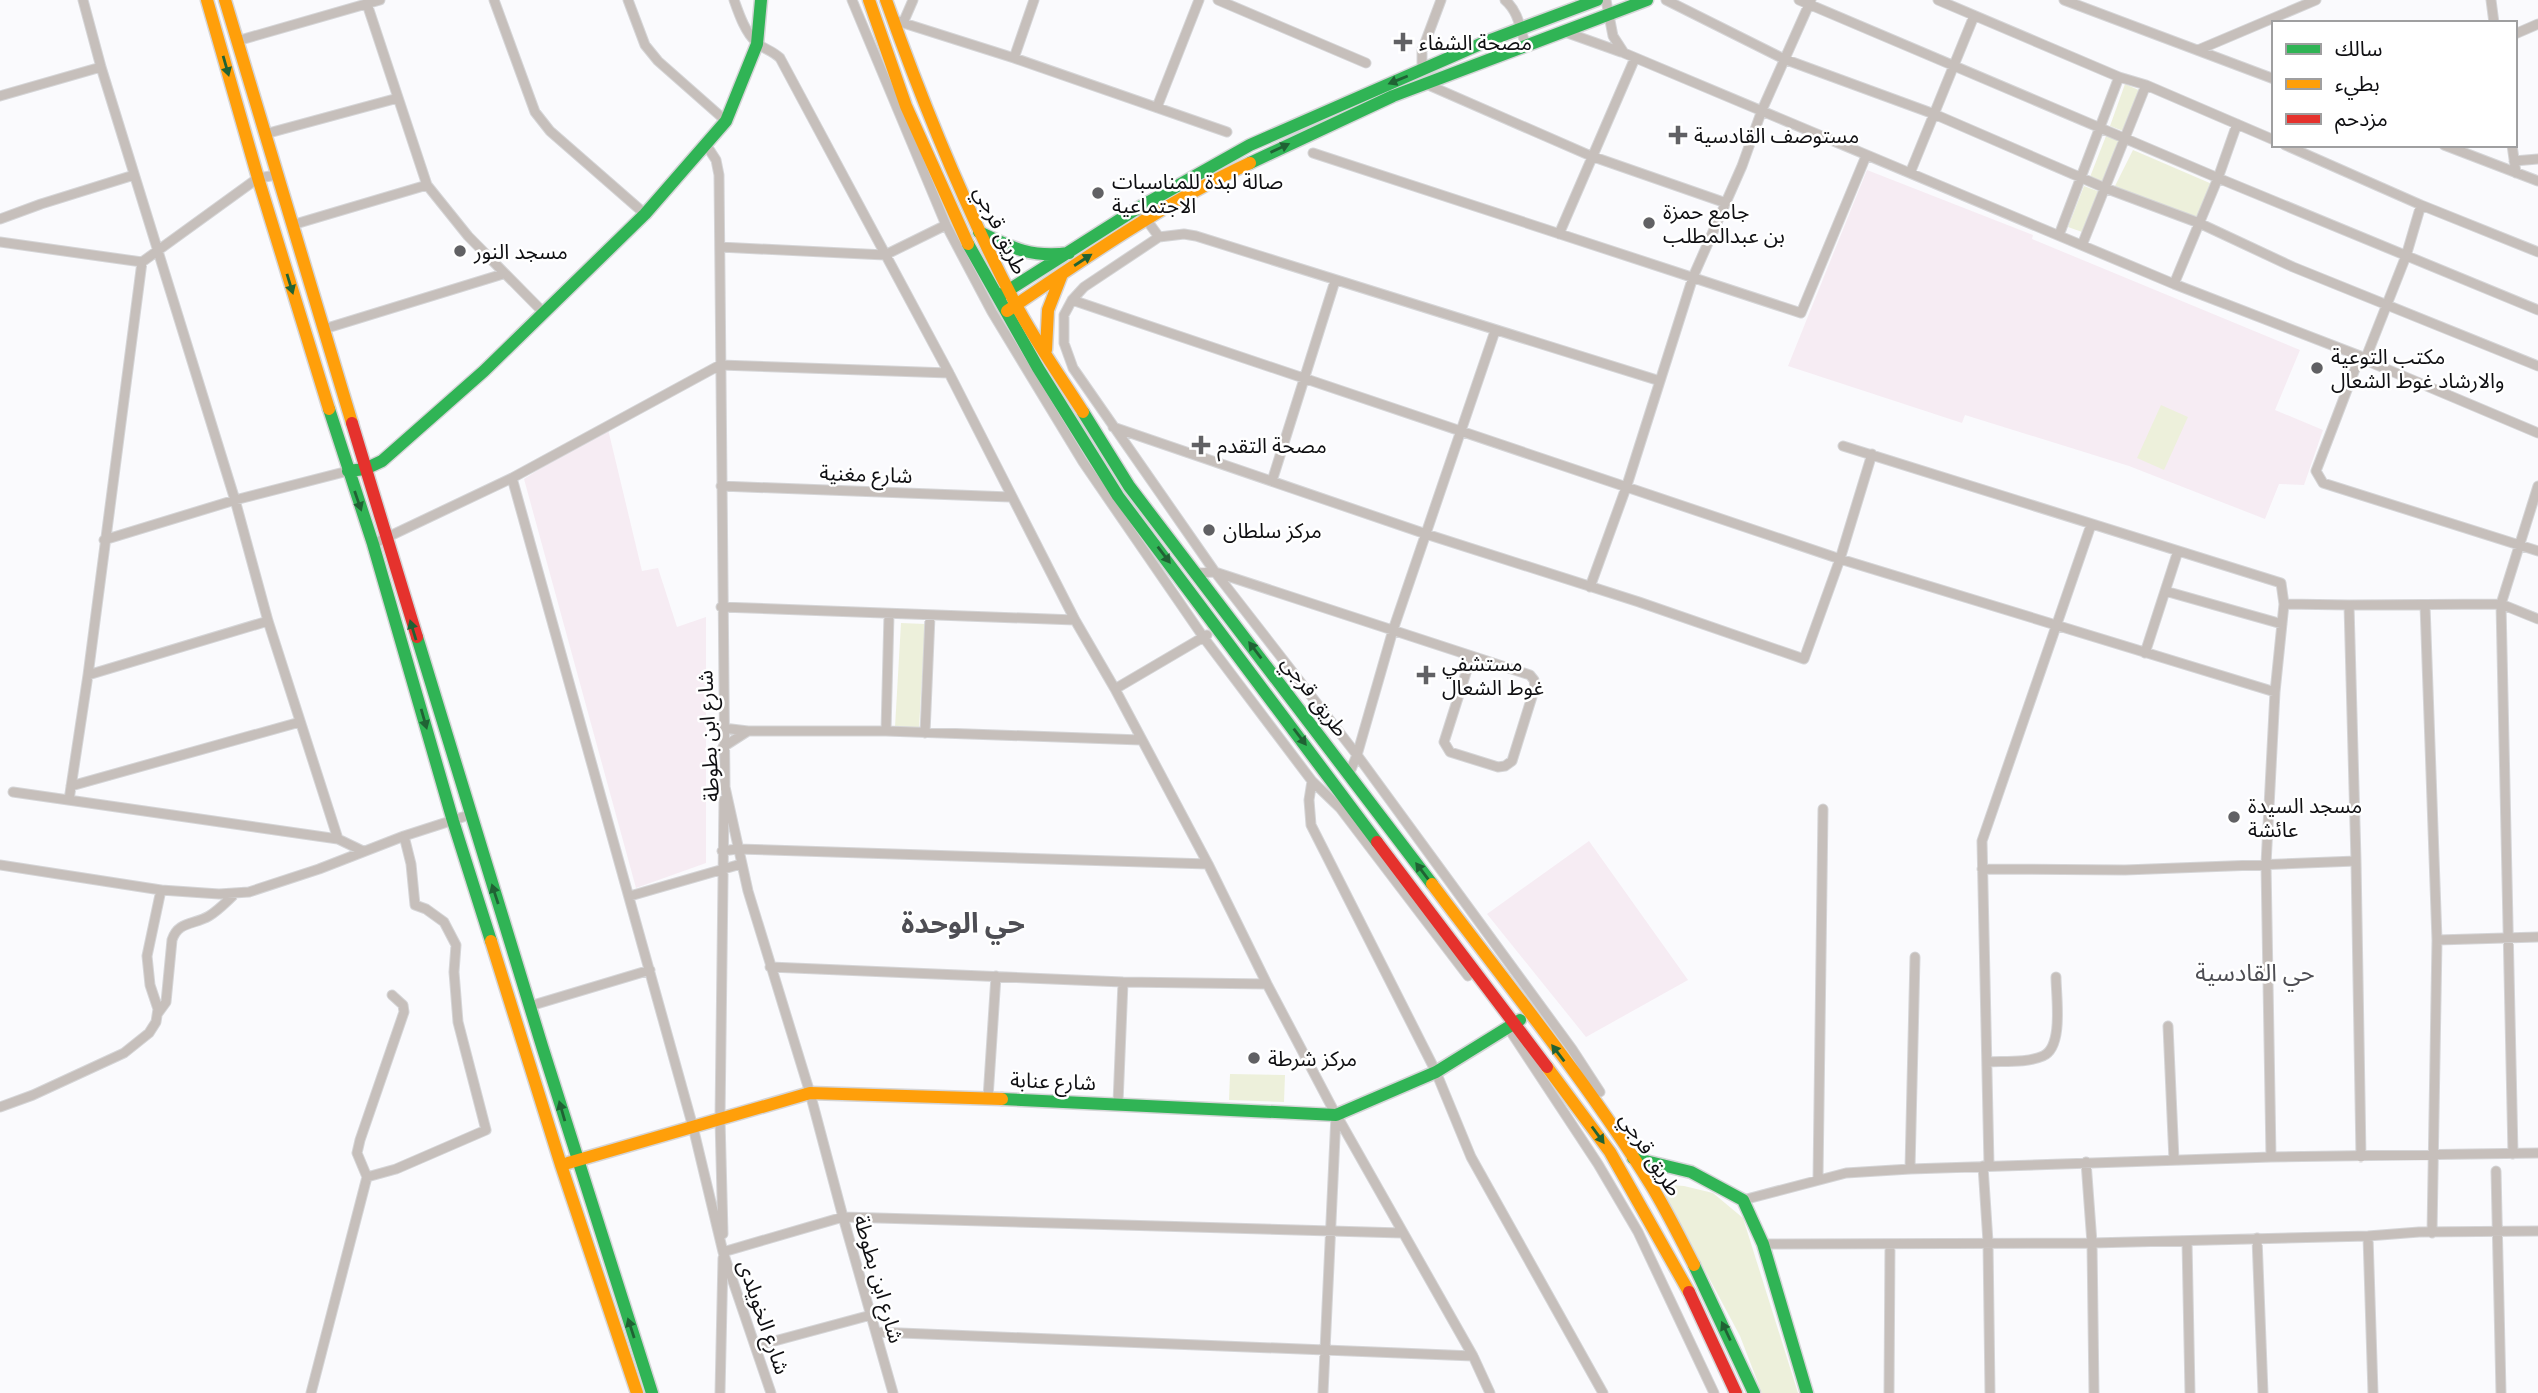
<svg xmlns="http://www.w3.org/2000/svg" width="2538" height="1393" font-family="'Public Sans','Noto Sans Arabic',sans-serif">
<style>
.education{fill:#f6ecf3}
.green{fill:#edf0db}
.lines{fill:none;stroke-linecap:round;stroke-linejoin:round}
.street-casing{stroke:#d5d5d7;stroke-width:11}
.fast-casing{stroke:#d5d5d7;stroke-width:15}
.slow-casing{stroke:#d5d5d7;stroke-width:15}
.jam-casing{stroke:#d5d5d7;stroke-width:15}
.street{stroke:#c6bfbb;stroke-width:9}
.fast{stroke:#30b455;stroke-width:12}
.slow{stroke:#ff9f0a;stroke-width:12}
.jam{stroke:#e5322d;stroke-width:12}
.oneway{fill:#206234}
.poi-dot{fill:#616164;stroke:#fff;stroke-width:2.5}
.labels{text-anchor:middle;dominant-baseline:central;stroke-width:5;stroke-linejoin:round;paint-order:stroke}
.poi-label{font-size:21px;fill:#0f0f12;stroke:#fff;text-anchor:start}
.street-label{font-size:21px;fill:#0f0f12;stroke:#fff}
.quarter-label{font-size:24px;fill:#4e4e54;stroke:#fff}
.district-label{font-size:28px;font-weight:bold;fill:#4e4e54;stroke:#fff}
</style>
<rect width="100%" height="100%" fill="#fafafd"/>
<path class="education" d="M1867 170 2033 235 2032 239 2300 350 2275 410 2323 430 2304 485 2279 484 2265 519 2129 466 1965 415 1962 423 1788 366Z
M607 425 642 571 658 568 677 627 706 617V863L636 888 524 479Z
M1589 841 1688 980 1586 1037 1487 914Z"/>
<path class="green" d="M2125 84 2141 91 2126 132 2110 126Z
M2106 136 2122 142 2107 183 2090 177Z
M2133 150 2212 184 2198 220 2115 186Z
M2084 186 2100 192 2085 233 2068 227Z
M2161 405 2188 417 2164 470 2137 458Z
M901 623 925 624 919 728 895 727Z
M1230 1074 1285 1075 1284 1102 1229 1100Z
M1659 1184 1684 1186 1713 1193 1743 1218 1798 1393H1762L1740 1336Z"/>
<g class="lines">
<defs>
<path id="street" d="M83 0 101 67 235 500 268 621 338 839 363 851
M494 0 535 112 550 131 645 214
M628 0 645 45 658 61 726 121
M734 0C739 14 745 32 756 42 761 48 772 50 780 58L949 373 1075 620 1115 689 1208 864 1267 984 1336 1115 1323 1393
M852 0 946 225 992 312 1083 462 1204 638 1312 781 1309 800 1311 825 1436 1072 1471 1157 1603 1393
M1218 0 1366 63
M1505 0C1519 12 1520 29 1526 46
M1606 0 1613 36 1624 53 2174 284 2360 356 2365 360 2538 433
M1666 0 1784 59 1934 114 2105 188 2199 223 2293 267 2538 366
M1799 0 2218 178 2538 310
M1938 0 2119 77 2146 85 2274 140
M2064 0 2274 79
M2491 0 2494 23
M367 4 427 185 468 236 544 313
M894 20 1014 58 1227 132
M903 23 913 0
M1565 32 1621 52
M2515 34 2538 24
M237 41 380 0
M2198 50 2316 0
M1014 58 1034 0
M1422 69V51L1441 0
M1426 84 1591 156 1726 203
M0 96 101 67
M1157 107 1199 0
M265 134 398 98
M705 143 716 160 719 175 725 787 748 891 810 1093 843 1217 893 1393
M2285 145 2421 205 2538 252
M2444 145 2538 181
M2512 145 2516 173
M1313 153 1801 313 1866 156
M2514 161 2538 159
M1910 173 1974 16
M1138 208 1159 237
M0 219 41 204 134 175
M292 225 427 185
M1559 234 1635 58
M2059 235 2119 77
M0 242 142 262 258 178 277 175
M2082 245 2146 85
M720 247 885 255 946 225
M2174 284 2218 178 2237 124
M1072 300 1840 559 2275 692
M324 329 503 274
M2360 356 2316 471 2323 483 2538 551
M2365 360 2406 256 2421 205
M1113 427 1426 534 1639 602 1804 659 1840 559 1872 454
M1843 446 2281 583 2284 604 2275 692 2266 864 2271 1157
M512 478 693 1127 723 1252 771 1393
M1272 481 1335 281
M721 486 1010 497
M104 540 235 500 348 471
M373 544 512 478 720 365 949 373
M1197 573 1215 572 1073 368 1064 343V315L1072 300 1084 287 1159 237 1184 234 1196 236 1660 381
M1590 587 1627 485 1693 277 1742 166 1762 110 1811 0
M2165 591 2282 624
M2284 604 2349 605 2501 604 2538 619
M2349 605 2356 861 2361 1157
M2425 605 2437 940 2432 1233
M721 607 1075 620
M2145 653 2178 551
M1471 657 1444 742 1450 752 1498 767 1505 766 1512 761 1535 687 1534 680 1530 675 1215 572 1357 755 1572 1049 1600 1092
M88 675 268 621
M1115 689 1207 635
M723 728 748 731 723 747
M748 731H886L1141 740
M886 731 889 614
M925 733 930 616
M1349 774 1357 755 1393 630 1495 331
M1312 781 1340 808 1468 976
M71 786 300 722
M13 792 338 839
M69 800 88 675 142 262
M722 851 737 849 1208 864
M0 865 161 890 219 894 249 892 319 869 404 836 469 815
M1982 869 2125 870 2356 861
M630 896 741 864
M2437 940 2538 937
M770 967 1123 982 1267 984
M392 995 403 1005 404 1012 360 1140 357 1153 367 1177 396 1169 486 1130 458 1022 454 972 456 945 444 922 426 909 415 905 411 864 404 836
M530 1006 650 970
M158 1013 166 1002 172 940C178 921 194 925 209 916 219 910 227 901 236 893
M2168 1026 2174 1160
M1509 1029 1598 1164 1638 1232 1714 1393
M1987 1062C2004 1061 2027 1063 2043 1056 2064 1047 2056 996 2056 977
M988 1098 996 976
M1118 1103 1123 982
M0 1107 33 1095 124 1053 149 1033 156 1022 158 1009 150 985 147 956 161 890
M1337 1116 1473 1356 1490 1393
M2513 1154 2501 604 2538 486
M2086 1162 2092 1243 2094 1393
M1989 1165 1982 841 2091 525
M1983 1166 1988 1242 1990 1393
M1910 1169 1915 957
M2496 1171 2501 1393
M1818 1179 1823 809
M1743 1200 1846 1173 1910 1169 2271 1157 2538 1153
M723 1234 720 1119 724 800
M2368 1236 2373 1393
M2257 1238 2263 1393
M2187 1241 2190 1393
M1763 1244 2092 1243 2368 1236 2419 1232 2538 1231
M723 1252 843 1217 1402 1233
M876 1332 1473 1356
M756 1346 871 1315
M311 1393 367 1177
M720 1393 723 1258
M1889 1393 1890 1244"/>
<path id="fast" d="M1250 163 1393 96 1647 0
M979 232C1012 248 1031 258 1069 253
M968 244 1038 368 1118 496 1377 842
M1001 295 1138 208 1250 145 1485 42 1597 0
M329 409 373 544 453 821 491 941
M1083 412 1129 486 1432 884
M348 471 365 469 382 461 484 371 645 214 726 121 757 44 761 0
M417 637 542 1046 652 1393
M1002 1099 1336 1115 1436 1072 1520 1020
M1633 1158 1691 1172 1743 1200 1763 1244 1807 1393
M1694 1265 1754 1393"/>
<path id="slow" d="M207 0 258 178 329 409
M225 0 352 423
M869 0 906 106 968 244
M886 0C923 104 964 206 1015 303 1035 341 1060 376 1083 412
M1007 311C1085 258 1164 203 1250 163
M1046 350 1048 310 1062 274
M1432 884C1506 983 1586 1080 1651 1185 1667 1211 1680 1238 1694 1265
M491 941 561 1165 637 1393
M1547 1067 1610 1152 1689 1292
M568 1163 810 1093 1002 1099"/>
<path id="jam" d="M352 423 417 637
M1377 842 1547 1067
M1689 1292 1736 1393"/>
</defs>
<use href="#street" class="street-casing"/>
<use href="#fast" class="fast-casing"/>
<use href="#slow" class="slow-casing"/>
<use href="#jam" class="jam-casing"/>
<use href="#street" class="street"/>
<use href="#fast" class="fast"/>
<use href="#slow" class="slow"/>
<use href="#jam" class="jam"/>
</g>
<defs><path id="oneway-solid" d="M-6-.8H1V-3.2L6.5 0L1 3.2V.8H-6Z" transform="scale(1.75)"/></defs>
<g class="oneway">
<use href="#oneway-solid" transform="translate(226 66) rotate(74)"/>
<use href="#oneway-solid" transform="translate(1398 80) rotate(158)"/>
<use href="#oneway-solid" transform="translate(1280 148) rotate(-25)"/>
<use href="#oneway-solid" transform="translate(1083 260) rotate(-33)"/>
<use href="#oneway-solid" transform="translate(290 284) rotate(73)"/>
<use href="#oneway-solid" transform="translate(358 501) rotate(71)"/>
<use href="#oneway-solid" transform="translate(1164 555) rotate(53)"/>
<use href="#oneway-solid" transform="translate(413 630) rotate(-107)"/>
<use href="#oneway-solid" transform="translate(1255 650) rotate(-127)"/>
<use href="#oneway-solid" transform="translate(424 719) rotate(74)"/>
<use href="#oneway-solid" transform="translate(1300 737) rotate(53)"/>
<use href="#oneway-solid" transform="translate(1422 871) rotate(-127)"/>
<use href="#oneway-solid" transform="translate(495 894) rotate(-108)"/>
<use href="#oneway-solid" transform="translate(1558 1053) rotate(-127)"/>
<use href="#oneway-solid" transform="translate(562 1111) rotate(-106)"/>
<use href="#oneway-solid" transform="translate(1598 1135) rotate(54)"/>
<use href="#oneway-solid" transform="translate(631 1328) rotate(-108)"/>
<use href="#oneway-solid" transform="translate(1726 1331) rotate(-115)"/>
</g>
<g class="poi-dot">
<path d="M1399.5 31.5h7v7h7v7h-7v7h-7v-7h-7v-7h7z"/>
<path d="M1674.5 124.5h7v7h7v7h-7v7h-7v-7h-7v-7h7z"/>
<circle cx="1098" cy="193" r="7"/>
<circle cx="1649" cy="223" r="7"/>
<circle cx="460" cy="251" r="7"/>
<circle cx="2317" cy="368" r="7"/>
<path d="M1197.5 434.5h7v7h7v7h-7v7h-7v-7h-7v-7h7z"/>
<circle cx="1209" cy="530" r="7"/>
<path d="M1422.5 664.5h7v7h7v7h-7v7h-7v-7h-7v-7h7z"/>
<circle cx="2234" cy="817" r="7"/>
<circle cx="1254" cy="1058" r="7"/>
</g>
<g class="labels">
<g class="poi-label">
<text x="1419" y="42">مصحة الشفاء</text>
<text x="1694" y="135">مستوصف القادسية</text>
<text x="1112" y="181">صالة لبدة للمناسبات<tspan x="1112" dy="24">الاجتماعية</tspan></text>
<text x="1663" y="211">جامع حمزة<tspan x="1663" dy="24">بن عبدالمطلب</tspan></text>
<text x="474" y="251">مسجد النور</text>
<text x="2331" y="356">مكتب التوعية<tspan x="2331" dy="24">والارشاد غوط الشعال</tspan></text>
<text x="1217" y="445">مصحة التقدم</text>
<text x="1223" y="530">مركز سلطان</text>
<text x="1442" y="663">مستشفي<tspan x="1442" dy="24">غوط الشعال</tspan></text>
<text x="2248" y="805">مسجد السيدة<tspan x="2248" dy="24">عائشة</tspan></text>
<text x="1268" y="1058">مركز شرطة</text>
</g>
<g class="street-label">
<text transform="translate(1001 230) rotate(64)">طريق قرجي</text>
<text transform="translate(866 474) rotate(2)">شارع مغنية</text>
<text transform="translate(1315 696) rotate(53)">طريق قرجي</text>
<text transform="translate(708 736) rotate(-93)">شارع ابن بطوطة</text>
<text transform="translate(1053 1081) rotate(2)">شارع عنابة</text>
<text transform="translate(1651 1154) rotate(57)">طريق قرجي</text>
<text transform="translate(879 1279) rotate(74)">شارع ابن بطوطة</text>
<text transform="translate(764 1317) rotate(71)">شارع الخويلدى</text>
</g>
<g class="quarter-label">
<text x="2255" y="972">حي القادسية</text>
</g>
<g class="district-label">
<text x="963" y="922">حي الوحدة</text>
</g>
</g>
<rect x="2272" y="21" width="245" height="126" fill="#ffffff" stroke="#9f9fa0" stroke-width="2"/>
<rect x="2286" y="44" width="35" height="10" fill="#30b455" stroke="#9f9fa0" stroke-width="2"/>
<text x="2335" y="56" font-size="21" fill="#0f0f12">سالك</text>
<rect x="2286" y="79" width="35" height="10" fill="#ff9f0a" stroke="#9f9fa0" stroke-width="2"/>
<text x="2335" y="91" font-size="21" fill="#0f0f12">بطيء</text>
<rect x="2286" y="114" width="35" height="10" fill="#e5322d" stroke="#9f9fa0" stroke-width="2"/>
<text x="2335" y="126" font-size="21" fill="#0f0f12">مزدحم</text>
</svg>
